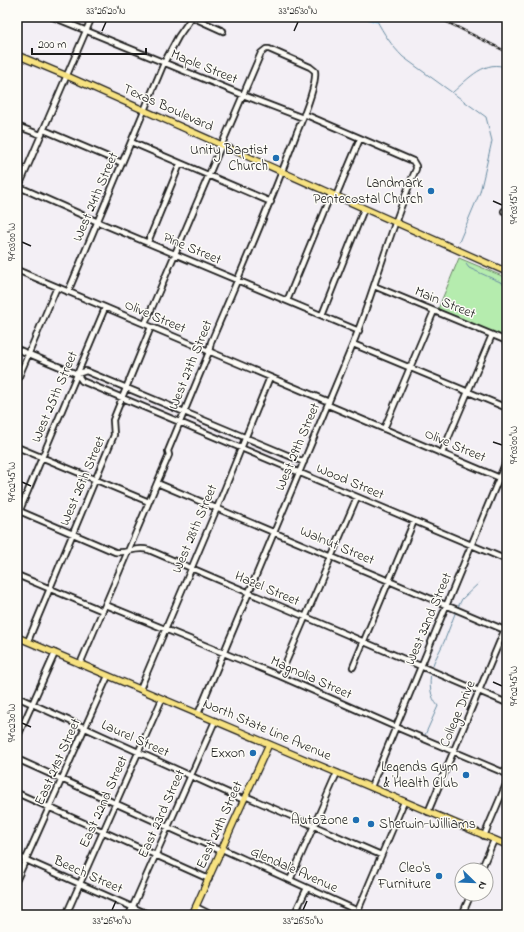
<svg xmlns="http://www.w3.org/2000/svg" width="524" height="932" font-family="'Indie Flower',sans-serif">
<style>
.green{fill:#b5ecae;stroke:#688465}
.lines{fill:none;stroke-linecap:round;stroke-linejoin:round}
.stream{stroke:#688ca2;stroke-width:1}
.river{stroke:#9bd7fc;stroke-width:7}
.minor-casing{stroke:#1c1c1c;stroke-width:8}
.major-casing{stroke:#1c1c1c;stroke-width:8}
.minor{stroke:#fdfcf7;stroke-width:4.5}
.major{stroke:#f7e281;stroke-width:5.5}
.rail-casing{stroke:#1c1c1c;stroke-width:2.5}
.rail{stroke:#fdfcf7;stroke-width:1;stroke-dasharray:3;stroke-linecap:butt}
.ticks{fill:none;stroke:#1c1c1c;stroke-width:1.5}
.poi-dot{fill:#1f6fb2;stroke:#fdfcf7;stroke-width:1.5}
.labels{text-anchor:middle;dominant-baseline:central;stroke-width:3;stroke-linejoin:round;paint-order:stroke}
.street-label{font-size:14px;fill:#1c1c1c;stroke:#fdfcf7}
.poi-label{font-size:14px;fill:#1c1c1c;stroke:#fdfcf7;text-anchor:end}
.neatline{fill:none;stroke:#1c1c1c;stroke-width:1.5}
.ticks-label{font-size:10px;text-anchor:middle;fill:#1c1c1c}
</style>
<rect width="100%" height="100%" fill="#f3eff5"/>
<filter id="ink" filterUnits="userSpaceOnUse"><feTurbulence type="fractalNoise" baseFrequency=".025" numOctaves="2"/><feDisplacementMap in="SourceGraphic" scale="8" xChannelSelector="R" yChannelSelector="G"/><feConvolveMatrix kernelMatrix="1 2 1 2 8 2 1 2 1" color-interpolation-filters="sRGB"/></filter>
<g filter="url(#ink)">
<path class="green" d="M459 258 507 278V338L438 309Z"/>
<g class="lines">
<path class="stream" d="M376 19C384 34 391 45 403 57L486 117 492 141 480 192 459 242
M453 92C468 79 486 58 507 68
M466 264 469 268 507 285
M502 553 507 549
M457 609 462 599 480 582
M432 669 434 662 444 642 456 611
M425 735 438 706C430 697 429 684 431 673"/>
<path class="river" d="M370 17 376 19"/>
<defs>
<path id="minor" d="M53 17 243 95 303 118
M192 17 223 31
M17 126 41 135
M44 130 122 163
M131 142 271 202
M17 186 98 222 359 331
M17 191 92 17
M336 196 360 139
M504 211 507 212
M148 242 180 164
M17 270 329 402
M374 286 507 341
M68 292 164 63 178 37 192 17
M287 301 331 194
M322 315 364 209
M353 344 507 408
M17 349 77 374 82 381 507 560
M77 374 86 371 304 462
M17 381 57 287
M328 405 507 481
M384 429 434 311
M17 447 149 502
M442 453 492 335
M157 483 507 631
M17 510 115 552C128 554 134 546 149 550L507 703
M17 517 105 308
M17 575 103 611
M106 605 280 676 396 727 507 774
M28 641 114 435 113 420 151 327
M80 664 157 483 169 455 168 451 209 352 211 342C241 272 271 203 297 132 303 118 317 85 315 71L310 67 269 49H266L261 53 145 324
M353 667 414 521
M280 676 357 497
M140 689 217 508 270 377
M17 697 244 800
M198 714 353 344C376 286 391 226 416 169V166L413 161 304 114
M17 738 55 653
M17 759 221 851
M371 787 507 459
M17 793 209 879
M245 796 381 855
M428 812 507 624
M484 836 507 782
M222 849 358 911
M17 856 150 915
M481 870 494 840
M17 879 108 676
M290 880 337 773
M196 907 212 915
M66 915 162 699
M129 915 215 721
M294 915 307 888
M356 915 404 802
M462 915 471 894"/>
<path id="major" d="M17 55 67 76 507 272
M17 637 507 845
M192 915 269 744"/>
</defs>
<use href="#minor" class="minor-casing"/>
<use href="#major" class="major-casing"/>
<use href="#minor" class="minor"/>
<use href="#major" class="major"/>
<defs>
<path id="rail" d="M437 17 507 52"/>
</defs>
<use href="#rail" class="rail-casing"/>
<use href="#rail" class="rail"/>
</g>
</g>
<path class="ticks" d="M102 31 106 22M294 31 298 22M493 201 502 205M22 242 31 246M493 442 502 445M22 482 31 486M493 682 502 686M22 723 31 727M112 910 116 901M303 910 307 901"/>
<g class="poi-dot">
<circle cx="276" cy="158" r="4"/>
<circle cx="431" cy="191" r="4"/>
<circle cx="253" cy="753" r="4"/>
<circle cx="466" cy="775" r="4"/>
<circle cx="356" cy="820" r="4"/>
<circle cx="371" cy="824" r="4"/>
<circle cx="439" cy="876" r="4"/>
</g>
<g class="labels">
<g class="street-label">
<text transform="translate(204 67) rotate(22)">Maple Street</text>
<text transform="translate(168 108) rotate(24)">Texas Boulevard</text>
<text transform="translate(96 197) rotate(-67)">West 24th Street</text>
<text transform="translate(192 249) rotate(23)">Pine Street</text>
<text transform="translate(445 303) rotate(22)">Main Street</text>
<text transform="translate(155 317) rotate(23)">Olive Street</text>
<text transform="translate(191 365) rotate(-68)">West 27th Street</text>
<text transform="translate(55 397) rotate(-67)">West 25th Street</text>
<text transform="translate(455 446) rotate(23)">Olive Street</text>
<text transform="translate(298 447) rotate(-67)">West 29th Street</text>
<text transform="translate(83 481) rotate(-67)">West 26th Street</text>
<text transform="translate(350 482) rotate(23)">Wood Street</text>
<text transform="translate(195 529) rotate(-67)">West 28th Street</text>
<text transform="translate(337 546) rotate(23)">Walnut Street</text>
<text transform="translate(267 589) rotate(23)">Hazel Street</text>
<text transform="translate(429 619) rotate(-67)">West 32nd Street</text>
<text transform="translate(311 678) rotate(24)">Magnolia Street</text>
<text transform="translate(458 714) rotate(-67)">College Drive</text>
<text transform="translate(267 730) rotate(23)">North State Line Avenue</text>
<text transform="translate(135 739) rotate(24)">Laurel Street</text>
<text transform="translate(58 762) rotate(-66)">East 21st Street</text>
<text transform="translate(104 802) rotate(-66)">East 22nd Street</text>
<text transform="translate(162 814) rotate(-66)">East 23rd Street</text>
<text transform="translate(220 825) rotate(-66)">East 24th Street</text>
<text transform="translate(294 870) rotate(24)">Glendale Avenue</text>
<text transform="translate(88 875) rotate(24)">Beech Street</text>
</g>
<g class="poi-label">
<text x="268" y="150">Unity Baptist<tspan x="268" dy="16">Church</tspan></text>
<text x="423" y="183">Landmark<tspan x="423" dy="16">Pentecostal Church</tspan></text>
<text x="245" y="753">Exxon</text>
<text x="458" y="767">Legends Gym<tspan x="458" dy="16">&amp; Health Club</tspan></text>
<text x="348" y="820">AutoZone</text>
<text x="379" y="824" text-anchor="start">Sherwin-Williams</text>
<text x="431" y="868">Cleo's<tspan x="431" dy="16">Furniture</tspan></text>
</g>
</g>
<rect width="524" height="932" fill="none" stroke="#fdfcf7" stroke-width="44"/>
<g transform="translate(474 882) rotate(113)"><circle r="19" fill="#fdfcf7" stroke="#a3a29f"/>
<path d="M0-3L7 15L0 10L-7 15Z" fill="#1f6fb2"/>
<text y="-6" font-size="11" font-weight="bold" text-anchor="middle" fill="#1c1c1c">N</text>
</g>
<path d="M32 48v6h114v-6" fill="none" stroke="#1c1c1c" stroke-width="2"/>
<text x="38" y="48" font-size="12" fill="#1c1c1c" stroke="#fdfcf7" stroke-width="3" paint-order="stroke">200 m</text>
<rect x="22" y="22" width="480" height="888" class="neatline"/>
<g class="ticks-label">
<text x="106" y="14">33°26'20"N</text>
<text x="298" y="14">33°26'30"N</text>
<text transform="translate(513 205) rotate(-90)" y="4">94°03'15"W</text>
<text transform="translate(11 242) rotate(-90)" y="4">94°03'00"W</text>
<text transform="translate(513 445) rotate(-90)" y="4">94°03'00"W</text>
<text transform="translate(11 482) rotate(-90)" y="4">94°02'45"W</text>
<text transform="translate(513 686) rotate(-90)" y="4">94°02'45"W</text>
<text transform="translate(11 723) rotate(-90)" y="4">94°02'30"W</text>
<text x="112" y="924">33°26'40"N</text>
<text x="303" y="924">33°26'50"N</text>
</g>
</svg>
